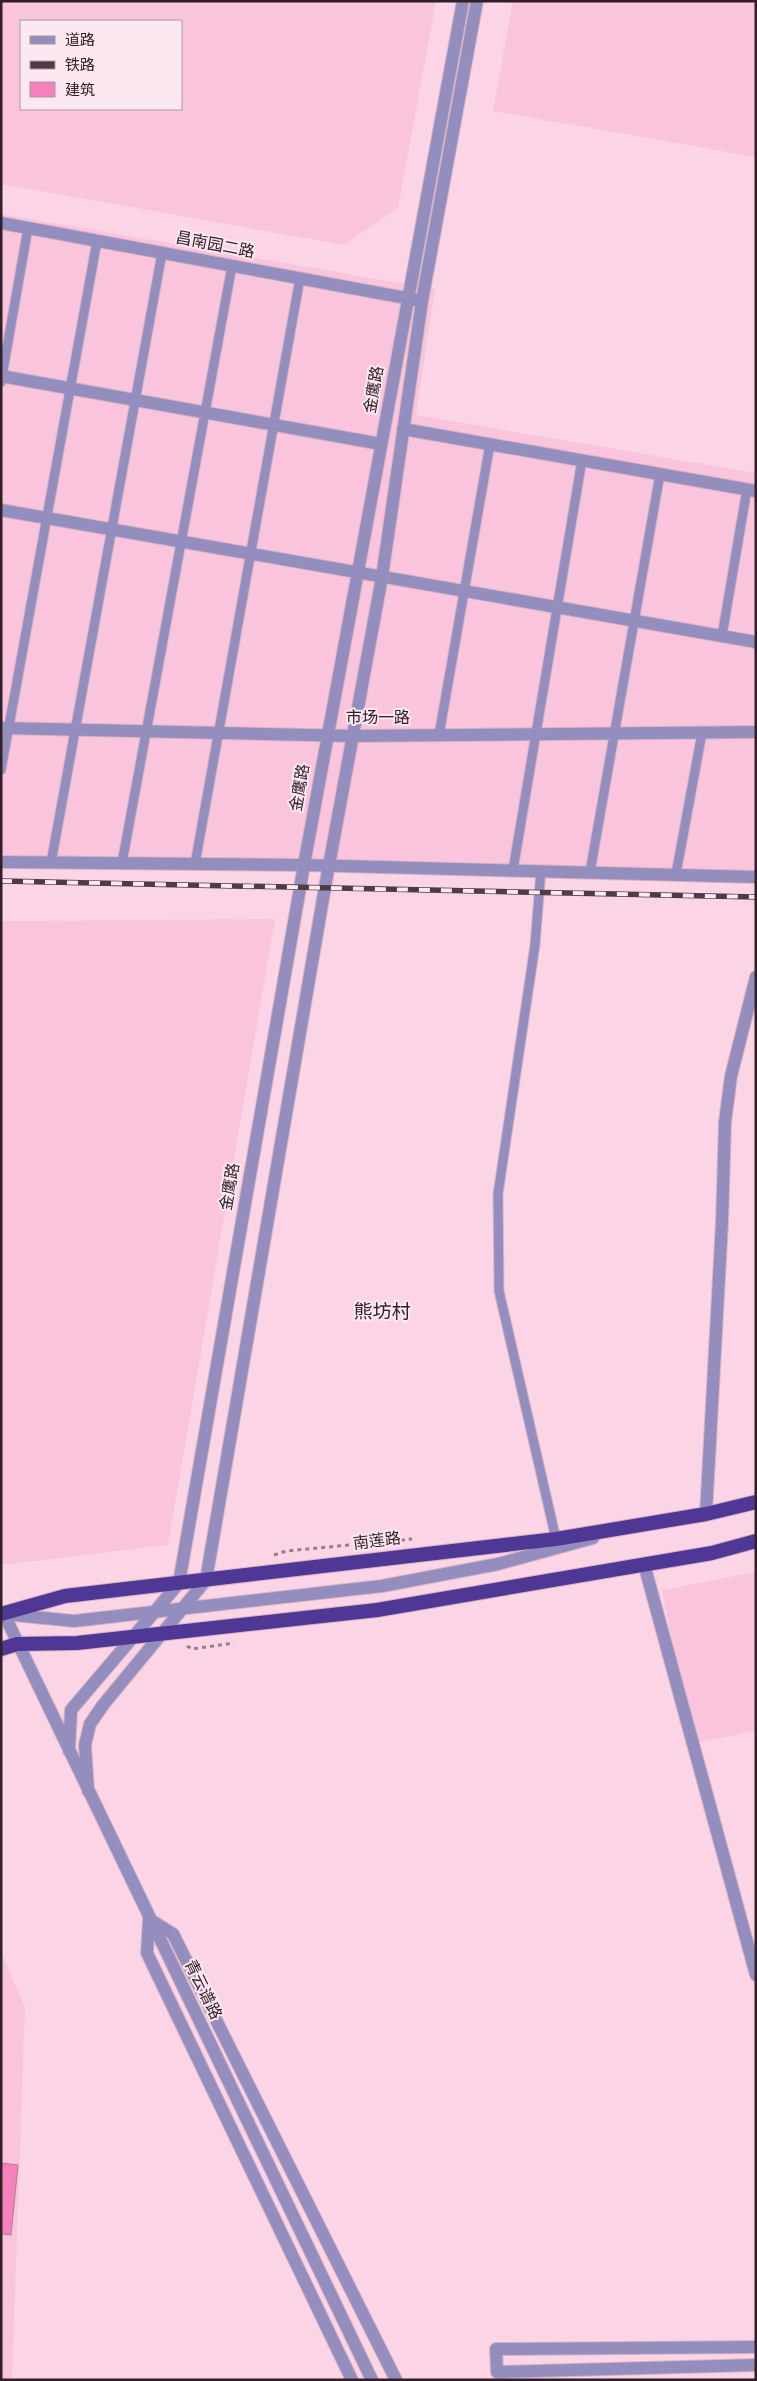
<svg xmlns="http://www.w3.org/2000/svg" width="757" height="2381" font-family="Overpass,'Noto Sans SC',sans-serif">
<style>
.built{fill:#fbc4dd;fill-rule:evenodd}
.building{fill:#f681bc;stroke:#ab8093}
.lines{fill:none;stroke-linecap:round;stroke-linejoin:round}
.service-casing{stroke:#d7b4c4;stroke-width:11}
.minor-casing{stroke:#d7b4c4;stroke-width:14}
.tertiary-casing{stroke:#d7b4c4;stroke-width:14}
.trunk-casing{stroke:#d7b4c4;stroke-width:16}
.path{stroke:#987c89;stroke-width:3;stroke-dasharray:4 4;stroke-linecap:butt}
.service{stroke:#948ebf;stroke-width:9}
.minor{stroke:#948ebf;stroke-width:12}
.tertiary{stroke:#948ebf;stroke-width:12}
.trunk{stroke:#4e3795;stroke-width:14}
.rail-casing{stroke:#4f3b45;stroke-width:5.5}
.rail{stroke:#fce8f1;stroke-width:4;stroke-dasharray:11;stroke-linecap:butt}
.labels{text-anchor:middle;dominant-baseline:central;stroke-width:4;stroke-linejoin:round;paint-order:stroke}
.street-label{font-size:16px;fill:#312028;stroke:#fce8f1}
.quarter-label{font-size:19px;fill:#312028;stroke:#fce8f1}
</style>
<rect width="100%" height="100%" fill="#fbd5e6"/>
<path class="built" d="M1 1H436L398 208 344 245 1 184ZM181 21V109H21V21Z
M513 1H756V157L493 111Z
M1 214 435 289 416 415 756 473V875L1 868Z
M275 919 168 1545 1 1565V921Z
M756 1572V1731L691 1744 662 1590Z
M1 1952 25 2007 12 2380H1Z"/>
<path class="building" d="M1 2163 18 2165 11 2235 1 2234Z"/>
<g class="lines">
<defs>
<path id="service" d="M1 382 28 228
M722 636 747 489
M439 735 490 444
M1 770 97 241
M51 863 162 253
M122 863 232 266
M195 864 300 278
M513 870 582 460
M541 870 535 945 498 1194 499 1291 556 1539
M590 872 660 474
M676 874 702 733"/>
<path id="minor" d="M1 223 422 301
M1 376 381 444
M403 429 756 491
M1 510 756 642
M1 728 353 736 756 732
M1 862 304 865 756 877
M706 1514 722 1222 725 1122 731 1076 756 977
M644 1564 756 1975
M756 2347 496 2349 497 2372 756 2365
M352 2380 147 1953 149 1919 173 1934 396 2380"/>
<path id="tertiary" d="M4 1614 372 2380
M4 1614 74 1621 382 1586 498 1564 593 1538
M69 1751 71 1710 179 1583 304 865 463 1
M88 1791 85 1745 90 1724 103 1705 206 1580 325 887 382 577 422 301 477 1"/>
<path id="trunk" d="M1 1614 65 1596 556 1539 706 1514 756 1502
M1 1649 17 1644 77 1643 377 1610 712 1553 756 1541"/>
</defs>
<use href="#service" class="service-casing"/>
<use href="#minor" class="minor-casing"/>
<use href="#tertiary" class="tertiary-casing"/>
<use href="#trunk" class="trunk-casing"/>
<path class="path" d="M274 1555 286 1551 412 1539
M187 1646 192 1649 234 1643"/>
<use href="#service" class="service"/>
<use href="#minor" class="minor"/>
<use href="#tertiary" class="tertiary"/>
<use href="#trunk" class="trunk"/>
<defs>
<path id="rail" d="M1 881 756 897"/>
</defs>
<use href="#rail" class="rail-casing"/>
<use href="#rail" class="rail"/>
</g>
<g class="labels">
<g class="street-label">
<text transform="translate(215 246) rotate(11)">昌南园二路</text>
<text transform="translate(375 390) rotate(-80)">金鹰路</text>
<text x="378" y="719">市场一路</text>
<text transform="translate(301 788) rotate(-80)">金鹰路</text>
<text transform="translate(231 1187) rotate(-80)">金鹰路</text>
<text transform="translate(377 1542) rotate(-7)">南莲路</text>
<text transform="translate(202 1990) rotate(64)">青云谱路</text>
</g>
<g class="quarter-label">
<text x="382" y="1313">熊坊村</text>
</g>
</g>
<rect width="757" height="2381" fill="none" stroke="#312028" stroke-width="5"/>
<rect x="20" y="20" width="162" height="90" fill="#fce8f1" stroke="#ab98a1"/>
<rect x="30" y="36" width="25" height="8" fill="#948ebf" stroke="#ab98a1"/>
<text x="65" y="45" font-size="15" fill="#312028">道路</text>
<rect x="30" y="61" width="25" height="8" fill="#4f3b45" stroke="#ab98a1"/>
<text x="65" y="70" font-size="15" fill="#312028">铁路</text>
<rect x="30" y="82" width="25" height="15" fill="#f681bc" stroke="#ab98a1"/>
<text x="65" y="95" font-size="15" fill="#312028">建筑</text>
</svg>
